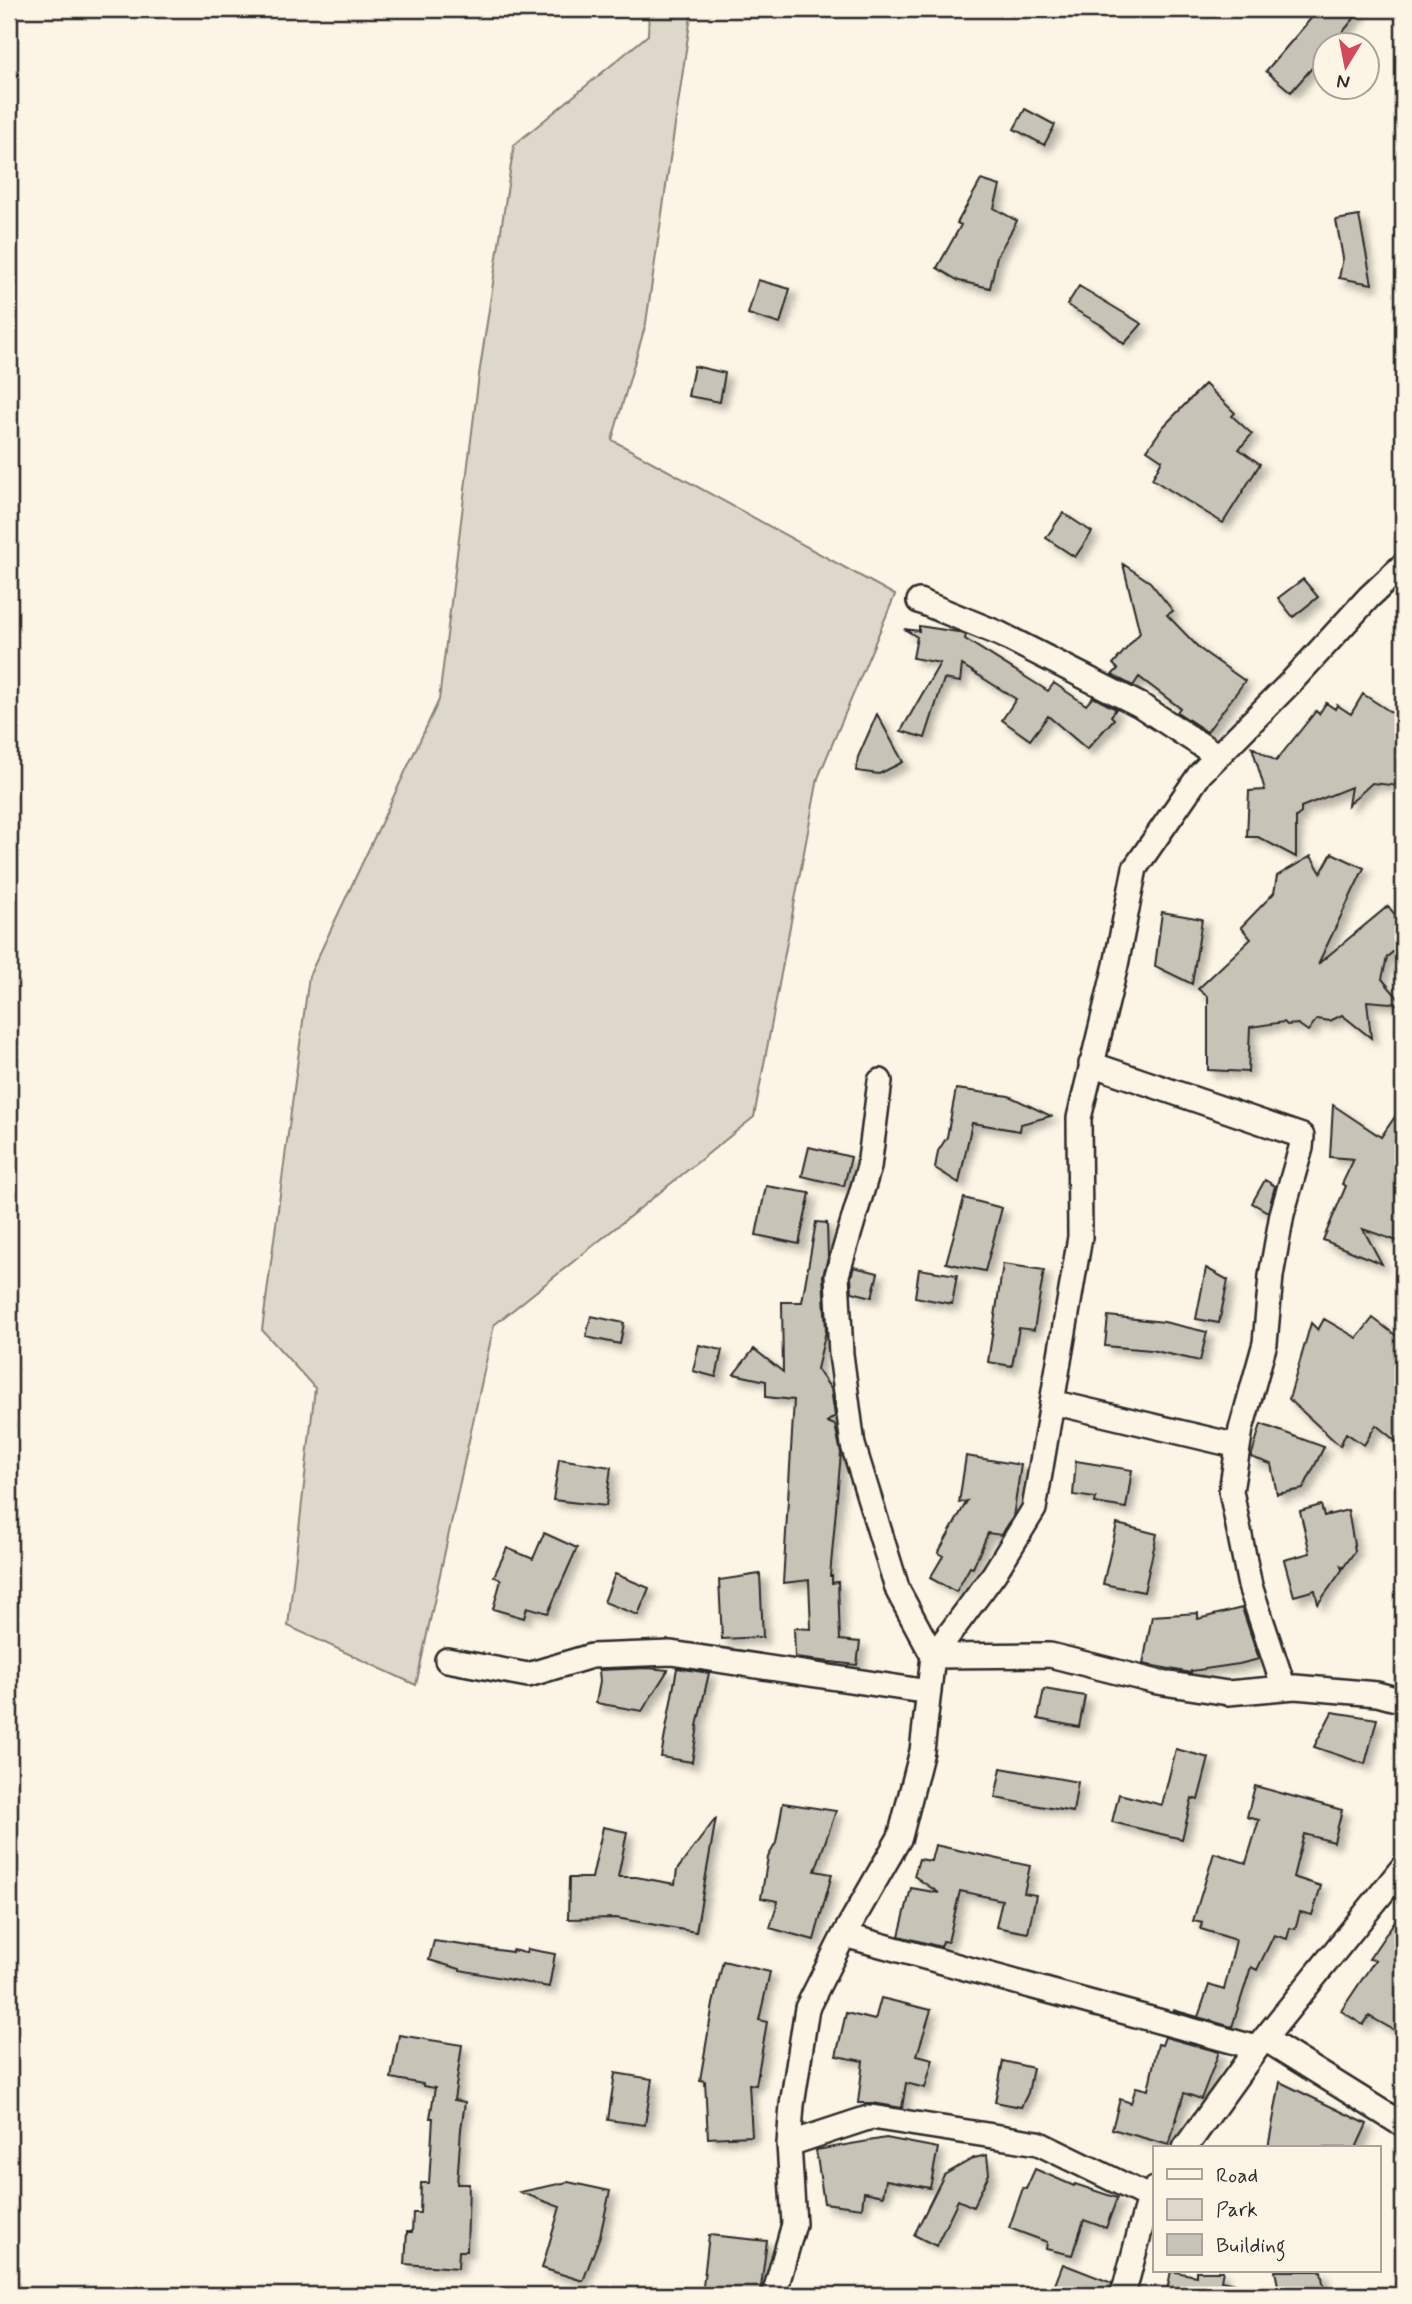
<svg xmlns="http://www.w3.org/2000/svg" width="1412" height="2304" font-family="Mynerve,sans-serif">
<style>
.green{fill:#ded8ca;stroke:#84827a;stroke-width:2}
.building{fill:#c8c3b7;stroke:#2b2b2b;stroke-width:2;filter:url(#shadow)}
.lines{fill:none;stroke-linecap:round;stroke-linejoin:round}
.minor-casing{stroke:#2b2b2b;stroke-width:28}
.minor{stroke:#fcf5e5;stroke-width:23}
</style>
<defs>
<filter id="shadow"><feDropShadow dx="6" dy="6" stdDeviation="3.5" flood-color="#0004"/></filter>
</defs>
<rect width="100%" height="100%" fill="#fcf5e5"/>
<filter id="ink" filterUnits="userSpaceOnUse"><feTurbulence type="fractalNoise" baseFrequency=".0143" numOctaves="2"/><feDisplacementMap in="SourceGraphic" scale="14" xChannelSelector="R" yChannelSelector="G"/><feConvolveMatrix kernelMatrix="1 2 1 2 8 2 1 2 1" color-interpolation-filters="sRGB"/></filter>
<g filter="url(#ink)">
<path class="green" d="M649 9H692L646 323 612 440 895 595 818 778 754 1117 494 1325 416 1685 288 1626 315 1388 262 1330 309 976 439 700 479 375 514 145 648 35Z"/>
<path class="building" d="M1319 9H1362L1331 46H1325V53L1291 92 1266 71Z
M1025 109 1055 125 1044 145 1014 129Z
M981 180 1000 186 994 208 1017 221 997 256 990 288 959 281 937 268 961 225 957 223Z
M1359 216 1372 284 1339 278 1343 258 1336 220Z
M758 280 790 289 780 324 748 314Z
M1079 286 1142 324 1124 344 1103 326 1067 305Z
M694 366 725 373 720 402 688 396Z
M1205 384 1235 413 1232 416 1252 434 1239 449 1260 464 1223 523 1152 479 1162 460 1147 450 1163 427Z
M1063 513 1092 532 1075 557 1046 538Z
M1123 564 1150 582 1173 611 1167 615 1200 649 1245 681 1207 732 1177 712 1180 708 1139 677 1133 686 1112 675 1118 669 1113 664 1140 633Z
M1303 579 1318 597 1293 617 1278 598Z
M919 626 958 632 966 635 965 639 1048 691 1054 683 1086 705 1093 697 1116 709 1111 716 1114 719 1087 749 1048 716 1030 740 1002 720 1016 699 962 665 960 682 944 679 925 738 901 731 940 663 913 658 917 637 904 629 919 631Z
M1363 694 1403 720V749L1400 786 1372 783 1348 805 1351 787 1301 807V813L1296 817V857L1258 837H1247L1249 791 1265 790 1252 747 1276 761 1316 711 1319 714 1326 703 1335 709 1337 705 1351 714Z
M877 714 903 762 879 774 856 771 858 757Z
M1332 853 1364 868 1318 964 1388 906 1403 925V943L1387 957 1382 979 1403 1004 1367 1001 1371 1038 1342 1015 1330 1021 1317 1019 1308 1031 1298 1024 1287 1025 1284 1022 1250 1027 1248 1072 1208 1070V997L1198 989 1251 939 1241 927 1274 893 1277 876 1311 856 1321 873Z
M1162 912 1202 919 1192 984 1155 966Z
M956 1089 1009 1096 1051 1116 1021 1124 1020 1131 972 1123 959 1183 935 1168 938 1151 947 1137Z
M1333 1105 1381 1137 1403 1105V1243L1363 1229 1382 1264 1323 1240 1346 1186 1342 1184 1354 1159 1330 1157Z
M809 1147 851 1157 844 1186 802 1176Z
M1265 1180 1275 1186 1268 1212 1252 1203Z
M766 1186 810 1193 799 1244 756 1235Z
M964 1198 1002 1208 985 1271 946 1263Z
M816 1222 827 1223 828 1258 823 1275 826 1331 817 1369 831 1389 835 1416 827 1422 835 1425 841 1453 830 1576H832V1583L838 1582 840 1640 860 1642 857 1665 795 1658 794 1628 811 1629 809 1580 783 1583 794 1400 766 1397V1381L734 1374 754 1349 783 1372 782 1302H802Z
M1003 1264 1044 1270 1034 1330 1019 1328 1012 1366 988 1362Z
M854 1267 878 1273 872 1297 852 1292 851 1277Z
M1206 1268 1228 1280 1219 1323 1196 1319Z
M919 1269 957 1275 952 1304 915 1297Z
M591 1316 624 1323 620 1344 586 1337Z
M1108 1316 1164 1322 1207 1332 1200 1361 1151 1350 1105 1346Z
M1373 1318 1403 1341V1447L1376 1425 1364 1445 1346 1433 1340 1446 1289 1399 1311 1323 1318 1330 1324 1319 1357 1338Z
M699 1345 722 1350 716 1377 693 1371Z
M1261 1424 1324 1447 1303 1489 1277 1494 1271 1464 1251 1457Z
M966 1456 1021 1465 1013 1517 1001 1535 988 1533 973 1568 970 1567 956 1592 930 1578 943 1556 938 1553 967 1501 959 1503Z
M559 1459 611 1467 606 1506 553 1500Z
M1076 1461 1132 1470 1126 1508 1095 1503 1096 1498 1073 1495Z
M1321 1505 1324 1516 1348 1510 1355 1551 1343 1568 1341 1566 1342 1570 1318 1604 1315 1590 1294 1596 1284 1560 1310 1553 1300 1511Z
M1117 1524 1157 1534 1144 1592 1103 1584Z
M544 1533 577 1548 548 1613 527 1607 524 1618 493 1609 501 1580 494 1576 507 1548 533 1559Z
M615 1574 649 1588 638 1615 604 1602Z
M760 1574 763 1637 722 1639 719 1580Z
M1242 1608 1259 1659 1239 1664 1191 1671V1673L1143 1664 1152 1616 1198 1613V1619Z
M648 1668 668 1670 642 1711 596 1703 600 1682 599 1670Z
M677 1668 709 1673 697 1726H698L692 1762 661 1757Z
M1044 1689 1085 1696 1079 1727 1038 1719Z
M1332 1712 1377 1719 1365 1764 1314 1747Z
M1176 1749 1209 1758 1198 1800 1192 1798 1182 1839 1112 1822 1119 1794 1162 1805Z
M1001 1768 1078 1782 1073 1812 995 1798Z
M1255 1786 1342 1810 1334 1842 1304 1834 1293 1877 1321 1886 1312 1915 1300 1912 1295 1929 1290 1928 1287 1939 1274 1935 1257 1970 1251 1967 1232 2027 1173 2010 1198 2017 1209 1985 1224 1990 1236 1940 1201 1929 1203 1923 1193 1921 1214 1853 1246 1863 1259 1820 1247 1817Z
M783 1803 836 1811 815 1871 832 1874 814 1940 770 1928 778 1901 761 1898 768 1857 776 1843Z
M716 1818 696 1932 616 1918 568 1919 569 1878H592L603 1827 627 1832 618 1877H636L675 1884 677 1870Z
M935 1845 1030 1866 1024 1893 1036 1895 1028 1933 996 1927 1002 1900 960 1891 948 1942 943 1941 941 1947 899 1936 911 1888 939 1893 914 1876 919 1859 931 1861Z
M1403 1909V2035L1369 2016 1363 2025 1341 2011 1375 1960 1369 1959Z
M434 1941 512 1952V1950L526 1953 527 1949 555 1954 549 1987 460 1970V1969L429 1960Z
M723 1961 770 1972 759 2020 767 2022 756 2085 749 2084 752 2136 708 2138 705 2081 700 2080 713 2004Z
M881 1998 931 2010 917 2055 933 2059 925 2088 906 2083 902 2108 873 2103H858L863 2061 836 2056 846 2013 875 2020Z
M399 2035 462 2045 454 2100 465 2102 461 2129 457 2184H469L467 2251H459L458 2268 405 2264 407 2232H412L413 2213H420L421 2183H429L433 2118H430L435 2088 423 2086V2084L391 2078Z
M1165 2037 1219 2052 1201 2099 1184 2093 1169 2145 1112 2129 1120 2099 1131 2103 1136 2087 1148 2090 1158 2044 1162 2045Z
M1003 2061 1033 2068 1028 2093 1021 2107 995 2102Z
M615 2073 652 2079 645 2125 608 2120Z
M1280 2082 1367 2124 1356 2148H1268Z
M886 2138 938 2148 930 2188 886 2180 883 2196 864 2192 862 2208 824 2203 816 2150Z
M987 2155 989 2174 973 2207 958 2200 936 2246 914 2235 944 2175 974 2158Z
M1035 2169 1074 2186 1075 2184 1117 2198 1106 2228 1084 2220 1072 2255 1046 2249 1047 2242 1009 2228 1023 2188 1026 2189Z
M568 2182 610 2191 600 2236 583 2281 542 2268 560 2207 520 2192Z
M709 2235 767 2241 760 2295H702Z
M1063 2264 1112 2283 1109 2295H1051Z
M1171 2271 1196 2276V2271H1223L1221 2281 1241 2285 1240 2295H1166Z
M1275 2271H1321L1325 2295H1280Z"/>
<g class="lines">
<defs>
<path id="minor" d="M919 601 1000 634 1140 705 1218 756
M1091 1064 1302 1136 1301 1148 1282 1214 1271 1276 1265 1343 1241 1429 1231 1491 1250 1586 1284 1688
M880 1081 869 1167 837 1275 841 1354 853 1445 898 1591 933 1656
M1052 1402 1238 1446
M933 1656 1050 1655 1157 1682 1228 1693 1295 1687 1377 1694 1403 1701
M447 1660 528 1675 591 1656 671 1653 929 1692
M844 1935 1257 2048
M1265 2039 1403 2125
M789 2144 871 2117 1038 2143 1149 2197
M1185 2148 1257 2048 1403 1867
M774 2295 794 2224 789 2144 792 2105 807 2008 844 1935 900 1837 922 1751 933 1656 994 1574 1034 1509 1080 1237 1079 1118 1116 965 1135 868 1200 774 1292 681 1369 597 1403 565
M1123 2295 1149 2197 1155 2189"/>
</defs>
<use href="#minor" class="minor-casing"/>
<use href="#minor" class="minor"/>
</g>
</g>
<rect width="1412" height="2304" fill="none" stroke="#fcf5e5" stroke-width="35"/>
<rect x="18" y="18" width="1377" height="2269" fill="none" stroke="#2b2b2b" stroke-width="2.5" filter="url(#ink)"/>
<rect x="1153" y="2146" width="228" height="126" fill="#fcf5e5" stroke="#a8a49b" stroke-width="2"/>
<rect x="1167" y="2169" width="35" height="10" fill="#fcf5e5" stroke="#a8a49b" stroke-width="2"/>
<text x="1216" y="2182" font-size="21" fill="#2b2b2b">Road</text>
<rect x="1167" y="2199" width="35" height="21" fill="#ded8ca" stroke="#a8a49b" stroke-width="2"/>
<text x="1216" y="2216" font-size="21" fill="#2b2b2b">Park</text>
<rect x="1167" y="2234" width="35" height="21" fill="#c8c3b7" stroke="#a8a49b" stroke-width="2"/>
<text x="1216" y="2252" font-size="21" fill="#2b2b2b">Building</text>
<g transform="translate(1346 66) rotate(190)"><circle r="33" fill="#fcf5e5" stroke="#a8a49b" stroke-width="2"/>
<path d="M0-5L12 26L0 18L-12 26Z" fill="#d1495b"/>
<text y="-10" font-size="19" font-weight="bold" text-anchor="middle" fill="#2b2b2b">N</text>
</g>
</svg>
